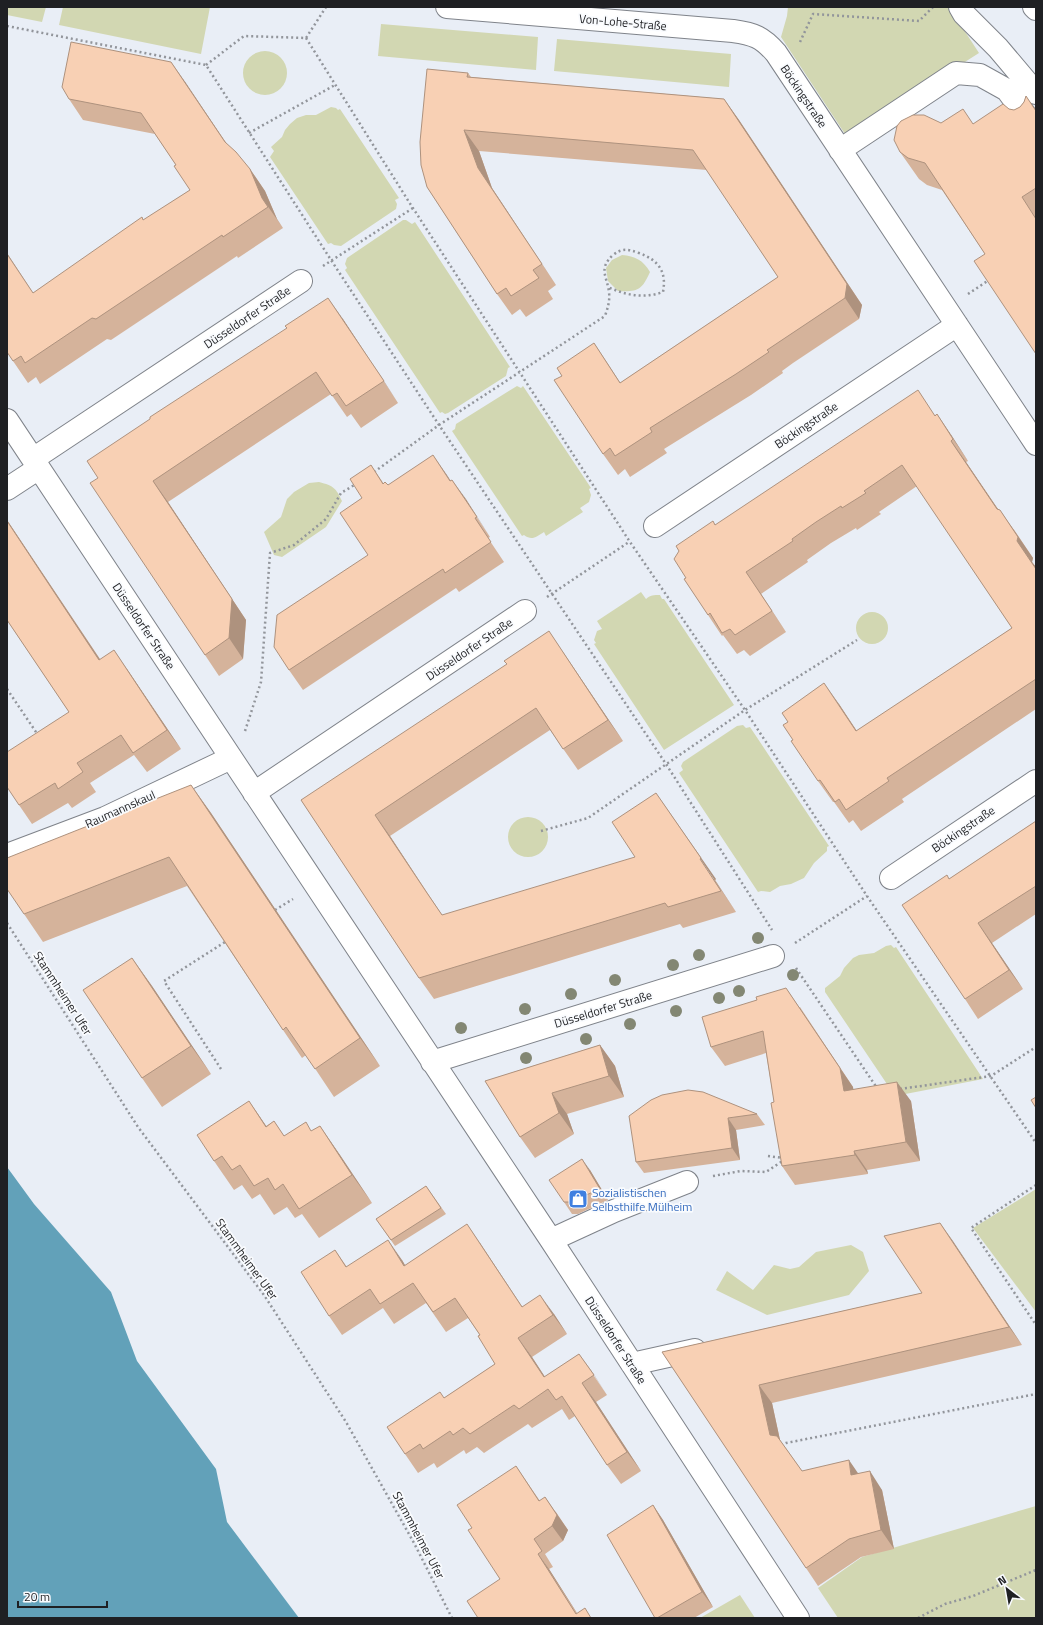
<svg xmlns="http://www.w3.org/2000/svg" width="1043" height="1625" font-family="'Titillium Web',sans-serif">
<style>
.green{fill:#d2d7b2}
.water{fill:#62a1b9}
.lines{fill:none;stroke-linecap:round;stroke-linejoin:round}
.minor-casing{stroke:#7f838a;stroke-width:24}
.major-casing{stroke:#7f838a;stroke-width:24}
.path{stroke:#92959b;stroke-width:2.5;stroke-dasharray:2 3;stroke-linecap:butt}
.minor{stroke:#fff;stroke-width:22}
.major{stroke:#fff;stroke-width:22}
.tree{fill:#838773}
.wall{fill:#d5b39b}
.shaded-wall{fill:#ae927e}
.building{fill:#f8d0b4;stroke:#ae927e}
.labels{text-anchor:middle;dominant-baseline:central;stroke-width:3.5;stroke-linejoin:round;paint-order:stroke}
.street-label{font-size:12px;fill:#1f2023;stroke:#f9fbfe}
.shop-label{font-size:12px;fill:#366cbe;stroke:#f9fbfe;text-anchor:start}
</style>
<rect width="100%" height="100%" fill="#e9eef6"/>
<path class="green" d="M7 7H46L42 22 7 15Z
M63 7H210L201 54 59 25Z
M788 7H949L979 53 847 137 781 37 787 16Z
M381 24 538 37 536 70 378 56Z
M557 39 731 54 729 87 554 71Z
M243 73a22 22 0 1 1 44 0a22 22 0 1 1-44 0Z
M331 107 336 108 338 110 340 109 399 198 395 200 397 204 396 209 341 246 334 245 331 243 328 244 270 157 274 151 271 147 282 137 285 130 290 124 297 118 306 115H316Z
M403 220H406L412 224 415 222 510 367 508 368 506 376 448 413 445 414 442 412 440 413 345 270 347 268 345 264 347 258Z
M622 255C635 256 643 260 650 272 642 290 638 292 618 291L608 281 606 268 612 260Z
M517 386 521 388 523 386 591 488 589 489 591 495 589 502 580 508 583 512 546 536 544 532C536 537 532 541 524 535L522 536 452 431 455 429 456 424Z
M319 482C334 486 336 488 342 501L326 527 282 557 274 555 264 532 281 517 287 499 294 492 309 483Z
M641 592 646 599C650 595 654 595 660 595L662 599H664L734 705 664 750 594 644 596 643 594 640 597 631 602 629 597 621Z
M856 628a16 16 0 1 1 32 0a16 16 0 1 1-32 0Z
M743 725 746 728 750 727 829 846 827 847V851L814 863 804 878 791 884 780 886 770 892 761 891 758 892 679 773 683 770 681 766 683 762 737 726Z
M508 837a20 20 0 1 1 40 0a20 20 0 1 1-40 0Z
M891 945 894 948 896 947 983 1079 895 1096 825 992V988L840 976 844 968 853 958 859 955 874 953 886 946Z
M1036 1189V1312L973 1228Z
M851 1245 863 1252 869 1271 849 1295 767 1315 716 1290 727 1271 753 1290 774 1265 790 1269 799 1267 816 1252Z
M1036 1506V1618H838L818 1588 862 1557Z
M740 1595 755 1618H700Z"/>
<path class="water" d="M7 1167 34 1204 111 1292 137 1361 216 1469 227 1522 299 1618H7Z"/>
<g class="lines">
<defs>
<path id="minor" d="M447 7 733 31C754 34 762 37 776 53L1036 444
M960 7 964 14 998 48 1036 93
M840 150 956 73 980 75 1007 90 1032 124
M7 420 551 1240 798 1618
M33 459 301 281
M7 489 39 468
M655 526 957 325
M254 793 525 611
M7 855 105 818 231 758
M891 878 1036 781
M432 1062 773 956
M551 1240 614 1211 687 1182
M632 1364 695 1350"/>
<path id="major" d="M1034 7 1036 9"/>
</defs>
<use href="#minor" class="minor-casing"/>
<use href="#major" class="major-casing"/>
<path class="path" d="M7 26 206 65 331 260 439 425 666 764 772 930
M306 38 409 202 630 542 745 710 867 896 1036 1143
M800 42 813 14 919 21 933 7
M206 65 244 36 306 38 326 7
M249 133 335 85
M323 266 413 208
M968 294 989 280
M374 472 439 425 605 316C608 307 610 301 609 292 607 276 598 269 613 255 622 248 628 249 639 253 658 260 667 271 663 292 644 299 625 295 608 287
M547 597 629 542
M7 689 38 735
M245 731 261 682 270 553 294 545 326 519 341 493 356 484
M541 831 588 818 745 710 857 640
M275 910 293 899
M7 923 138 1127 264 1295 346 1422 414 1543 452 1618
M795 943 867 896
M796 968 877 1088
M221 1069 164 981 225 942
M900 1089 991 1076 1036 1047
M768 1156 783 1158
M713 1176 741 1171 766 1172 784 1160
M1036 1185 971 1228 1036 1325
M781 1445 786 1443 1036 1394
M918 1618 945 1604 973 1596 1036 1570"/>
<use href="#minor" class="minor"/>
<use href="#major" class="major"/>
</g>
<g class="tree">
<circle cx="758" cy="938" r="6"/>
<circle cx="699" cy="955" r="6"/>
<circle cx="673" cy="965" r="6"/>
<circle cx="793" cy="975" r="6"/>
<circle cx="615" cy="980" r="6"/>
<circle cx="739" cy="991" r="6"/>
<circle cx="571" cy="994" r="6"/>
<circle cx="719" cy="998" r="6"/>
<circle cx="525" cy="1009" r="6"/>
<circle cx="676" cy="1011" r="6"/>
<circle cx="630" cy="1024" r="6"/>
<circle cx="461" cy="1028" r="6"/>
<circle cx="586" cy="1039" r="6"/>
<circle cx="526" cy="1058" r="6"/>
</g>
<path class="wall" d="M171 62 227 144 250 169 265 191 277 219 283 228 238 258 237 256 111 340 107 339 40 384 36 377 28 383 13 361 33 293 190 190 176 165 155 134 83 120 69 99Z
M468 73 471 77 724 99 739 120 862 305 859 319 793 363 782 371 783 373 751 395 664 449 667 453 630 477 625 469 618 475 603 454 562 376 594 343 620 383 778 277 707 170 479 151 492 188 556 285 548 291 553 299 526 317 520 309 512 315 497 294 427 187Z
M1026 96 1036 111V354L985 254 942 190 927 185 919 179 900 152 973 124 1009 109 1014 110 1020 107 1024 102Z
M343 319 398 403 361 428 351 414 347 417 331 394 168 502 246 620 243 659 219 676 205 655 98 478Z
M937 414 968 461 966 462 998 509 1015 531 1033 558 1032 562 1036 567V709L902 799 904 802 861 831 853 820 849 823 834 802H833L818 781 839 704 857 731 1012 628 917 486 879 512 881 514 857 530 856 528 831 543 807 560 808 562 761 594 786 632 750 656 744 650 737 654 723 635 722 636 708 615 686 578 713 521 715 525Z
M371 465 384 484 388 485 450 481 452 480 490 537 488 538 504 562 459 592 456 588 303 690 289 670 368 555 362 498Z
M7 520 100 659 127 669 181 749 147 772 134 755 90 783 96 792 72 808 68 803 32 824 19 805 69 712 7 620Z
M563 652 623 741 578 770 550 730 390 836 442 915 716 879 715 880 736 912 683 928 680 924 434 999 419 978 301 800Z
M191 785 211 813 380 1066 334 1097 306 1055 302 1058 283 1030 187 886 43 942 24 914Z
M1036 821V914L992 943 1023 989 978 1019 965 999 949 879Z
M132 958 152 986 211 1074 162 1107 142 1078Z
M800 1007 853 1087V1089L911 1101 920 1161 867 1170 868 1174 795 1185 782 1166 774 1102 766 1053 725 1066 711 1047Z
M600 1045 615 1066 624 1097 567 1114 574 1134 535 1158 520 1137 485 1081Z
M651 1100 757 1114 765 1125 736 1130 740 1160 644 1173 636 1162Z
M249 1101 266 1126 274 1121 284 1136 312 1131 320 1126 340 1155 372 1203 319 1238 302 1214 295 1218 287 1207 274 1215 260 1194 252 1199 242 1185 234 1190 214 1161Z
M590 1170 608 1200 578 1214H572L564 1202Z
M426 1186 446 1214 395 1246 376 1219Z
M940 1223 1022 1345 772 1403 780 1440 802 1471 858 1474 882 1490 894 1549 861 1557 818 1586 662 1352 922 1293Z
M480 1243 522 1307 554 1314 567 1334 532 1357 545 1377 579 1354 607 1395 596 1402 641 1471 621 1484 607 1465 575 1416 569 1420 562 1409 532 1428 528 1424 484 1453 477 1447 466 1454 464 1450 437 1468 434 1463 418 1473 405 1454 444 1398 495 1364 480 1335 468 1318 446 1332 426 1303 394 1324 383 1308 342 1335 329 1316 335 1250 347 1267 402 1260 405 1265Z
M516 1466 540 1501 556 1512 568 1530 563 1541 545 1554 553 1567 549 1569 577 1613 592 1618H478L500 1579 472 1528Z
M653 1505 663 1520 713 1607 694 1618H655Z"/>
<path class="shaded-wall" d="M171 62 186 83 240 164 225 142Z
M724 99 739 120 862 305 859 319 845 298Z
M464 130 479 151 492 188 556 285 478 168Z
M250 169 265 191 277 219 283 228 262 198Z
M7 253 47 314 7 254Z
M328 298 343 319 398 403 384 381Z
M594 343 608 364 634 404 620 383Z
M937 414 952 436 968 461 953 439Z
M951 441 966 462 1012 530 997 509Z
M433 455 447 475 463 500 450 481Z
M452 480 466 499 490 537 477 517Z
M153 481 168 502 246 620 243 659 229 638Z
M1000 510 1033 558 1032 562 1036 567V569L1017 541Z
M7 520 113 679 99 660 7 521Z
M746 572 761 594 786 632Z
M549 631 563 652 623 741 608 720Z
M114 650 127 669 181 749 167 730Z
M824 683 839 704 871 753 856 731Z
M191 785 211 813 380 1066 360 1038Z
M656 793 716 879 715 880 736 912Z
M375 815 390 836 456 937 442 915Z
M978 923 992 943 1023 989 1009 970Z
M132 958 152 986 211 1074 191 1046Z
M786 988 853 1087 857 1110 844 1091Z
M600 1045 615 1066 624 1097 609 1076Z
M897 1082 911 1101 920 1161 906 1142Z
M552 1093 567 1114 574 1134 559 1113Z
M249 1101 269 1130 266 1127Z
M728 1118 736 1130 740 1160 732 1148Z
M320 1126 340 1155 372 1203 352 1175Z
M854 1151 867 1170 868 1174 855 1155Z
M582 1159 590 1170 608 1200 600 1189Z
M940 1223 953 1241 1022 1345 1009 1327Z
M467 1224 480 1243 535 1326 522 1307Z
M388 1240 402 1260 417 1286 404 1266Z
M540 1295 554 1314 567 1334 553 1315Z
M518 1338 532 1357 558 1397 544 1377Z
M579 1354 593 1373 607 1395 594 1375Z
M582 1383 596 1402 641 1471 627 1452Z
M759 1385 772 1403 783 1454 770 1435Z
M849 1460 862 1479 851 1475Z
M870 1471 882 1490 894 1549 881 1530Z
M545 1497 568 1530 563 1541 552 1526Z
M653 1505 663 1520 713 1607 702 1592Z
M538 1554 549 1569 580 1618Z"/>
<path class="building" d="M71 42 171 62 225 142 236 152 250 169 262 198 268 207 223 237 222 235 96 319 92 318 25 363 21 356 13 361 7 352V254L33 293 142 217 143 220 190 190 174 166 176 165 141 113 69 99 62 87Z
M427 69 468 73 467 77 724 99 847 284 845 298 767 350 769 352 736 374 650 428 652 432 615 456 610 448 603 454 554 380 562 376 557 368 594 343 620 383 778 277 693 150 464 130 478 168 542 264 533 270 539 278 511 296 506 288 497 294 427 187 421 165 420 142Z
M1026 96 1036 111V188L1022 197 1036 219V354L974 261 985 254 925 163 908 158 900 152 894 140 897 126 901 121 913 115H924L941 123 963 109 973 124 1003 104 1009 109 1014 110 1020 107 1024 102Z
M328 298 384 381 346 406 337 393 332 396 316 372 153 481 232 599 229 638 205 655 90 483 98 478 87 461 150 419V417L287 328 285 326Z
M918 390 935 416 937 414 953 439 951 441 997 509 1000 510 1018 537 1017 541 1036 569V679L887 778 889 781 846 810 839 799 835 802 820 780 818 781 791 741 793 740 783 725 788 722 782 713 824 683 856 731 1012 628 902 465 864 491 866 493 842 508 841 506 816 522 792 539 793 541 746 572 772 611 735 635 730 629 722 633 710 613 708 615 684 579 686 578 674 559 679 551 676 546 713 521 715 525Z
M433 455 450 481 452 480 477 517 475 518 491 542 445 573 443 569 289 670 274 647 277 615 368 555 340 513 362 498 350 479 371 465 383 484 385 482 388 485Z
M7 521 99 660 114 650 167 730 133 753 121 735 77 763 83 772 58 789 55 783 19 805 7 787V752L69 712 7 620Z
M549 631 608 720 563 749 536 708 375 815 427 893 442 915 635 857 612 822 656 793 701 858 700 859 721 891 668 907 665 903 419 978 301 800 507 664 504 661Z
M191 785 360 1038 315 1069 286 1027 283 1030 169 857 24 914 7 889V858Z
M1036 821V886L978 923 1009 970 965 999 902 905 947 875 949 879Z
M132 958 191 1046 142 1078 83 990Z
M786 988 840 1068 844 1091 897 1082 906 1142 854 1151 855 1155 782 1166 771 1103 774 1102 763 1031 711 1047 702 1017 757 1000 756 997Z
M600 1045 609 1076 552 1093 559 1113 520 1137 485 1081Z
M688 1090 703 1092 757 1114 728 1118 732 1148 636 1162 629 1116 651 1100 662 1095Z
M1036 1097V1108L1031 1100Z
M249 1101 266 1127 274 1121 284 1136 306 1122 311 1131 320 1126 352 1175 299 1209 283 1184 275 1190 268 1178 254 1186 240 1165 232 1170 222 1156 214 1161 197 1135Z
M582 1159 600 1189 570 1202H564L549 1180Z
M426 1186 441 1208 391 1240 376 1219Z
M940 1223 1009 1327 759 1385 770 1435 777 1436 802 1471 849 1460 851 1475 870 1471 881 1530 849 1539 806 1568 662 1352 922 1293 884 1236Z
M467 1224 522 1307 540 1295 553 1315 518 1338 544 1377 579 1354 594 1375 582 1383 627 1452 607 1465 562 1396 556 1400 548 1389 519 1409 514 1405 470 1434 463 1428 453 1435 450 1431 423 1449 420 1444 405 1454 387 1427 440 1392 444 1398 495 1364 478 1336 480 1335 455 1298 433 1312 413 1283 380 1304 370 1289 329 1316 301 1272 335 1250 346 1267 388 1240 404 1266Z
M516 1466 539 1501 545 1497 557 1515 552 1526 534 1539 542 1551 538 1554 576 1614 585 1608 591 1618H478L467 1601 500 1579 468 1530 472 1528 457 1505Z
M653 1505 702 1592 657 1618H655L607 1535Z"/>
<defs>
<symbol id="shop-square" viewBox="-11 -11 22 22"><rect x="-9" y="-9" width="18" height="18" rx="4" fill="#3f7fe0" stroke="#f9fbfe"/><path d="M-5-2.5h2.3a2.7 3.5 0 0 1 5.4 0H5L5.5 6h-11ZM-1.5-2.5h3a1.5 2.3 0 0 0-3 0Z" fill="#fff"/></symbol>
</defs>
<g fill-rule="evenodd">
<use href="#shop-square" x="567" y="1188" width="22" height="22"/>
</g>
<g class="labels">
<g class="street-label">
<text transform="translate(623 22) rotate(5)">Von-Lohe-Straße</text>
<text transform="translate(804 96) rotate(56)">Böckingstraße</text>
<text transform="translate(247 317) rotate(-34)">Düsseldorfer Straße</text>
<text transform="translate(806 425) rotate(-34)">Böckingstraße</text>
<text transform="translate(144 626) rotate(56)">Düsseldorfer Straße</text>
<text transform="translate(469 649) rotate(-34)">Düsseldorfer Straße</text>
<text transform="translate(120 809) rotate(-24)">Raumannskaul</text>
<text transform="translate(963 829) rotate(-34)">Böckingstraße</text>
<text transform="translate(63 993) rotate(57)">Stammheimer Ufer</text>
<text transform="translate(603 1009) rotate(-17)">Düsseldorfer Straße</text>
<text transform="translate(247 1259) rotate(54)">Stammheimer Ufer</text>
<text transform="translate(616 1340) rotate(57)">Düsseldorfer Straße</text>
<text transform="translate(419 1535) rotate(62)">Stammheimer Ufer</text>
</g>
<g class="shop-label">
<text x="592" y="1192">Sozialistischen<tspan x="592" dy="14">Selbsthilfe Mülheim</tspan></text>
</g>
</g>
<rect width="1043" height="1625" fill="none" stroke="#1f2023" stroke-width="16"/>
<g transform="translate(1007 1589) rotate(329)" stroke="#f9fbfe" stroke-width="3" paint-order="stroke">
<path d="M0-3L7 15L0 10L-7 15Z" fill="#1f2023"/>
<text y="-6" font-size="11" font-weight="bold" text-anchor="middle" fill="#1f2023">N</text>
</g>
<path d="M18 1601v6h89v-6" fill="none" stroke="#1f2023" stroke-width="2"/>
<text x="24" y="1601" font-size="12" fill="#1f2023" stroke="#f9fbfe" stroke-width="3" paint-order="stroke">20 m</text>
</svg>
